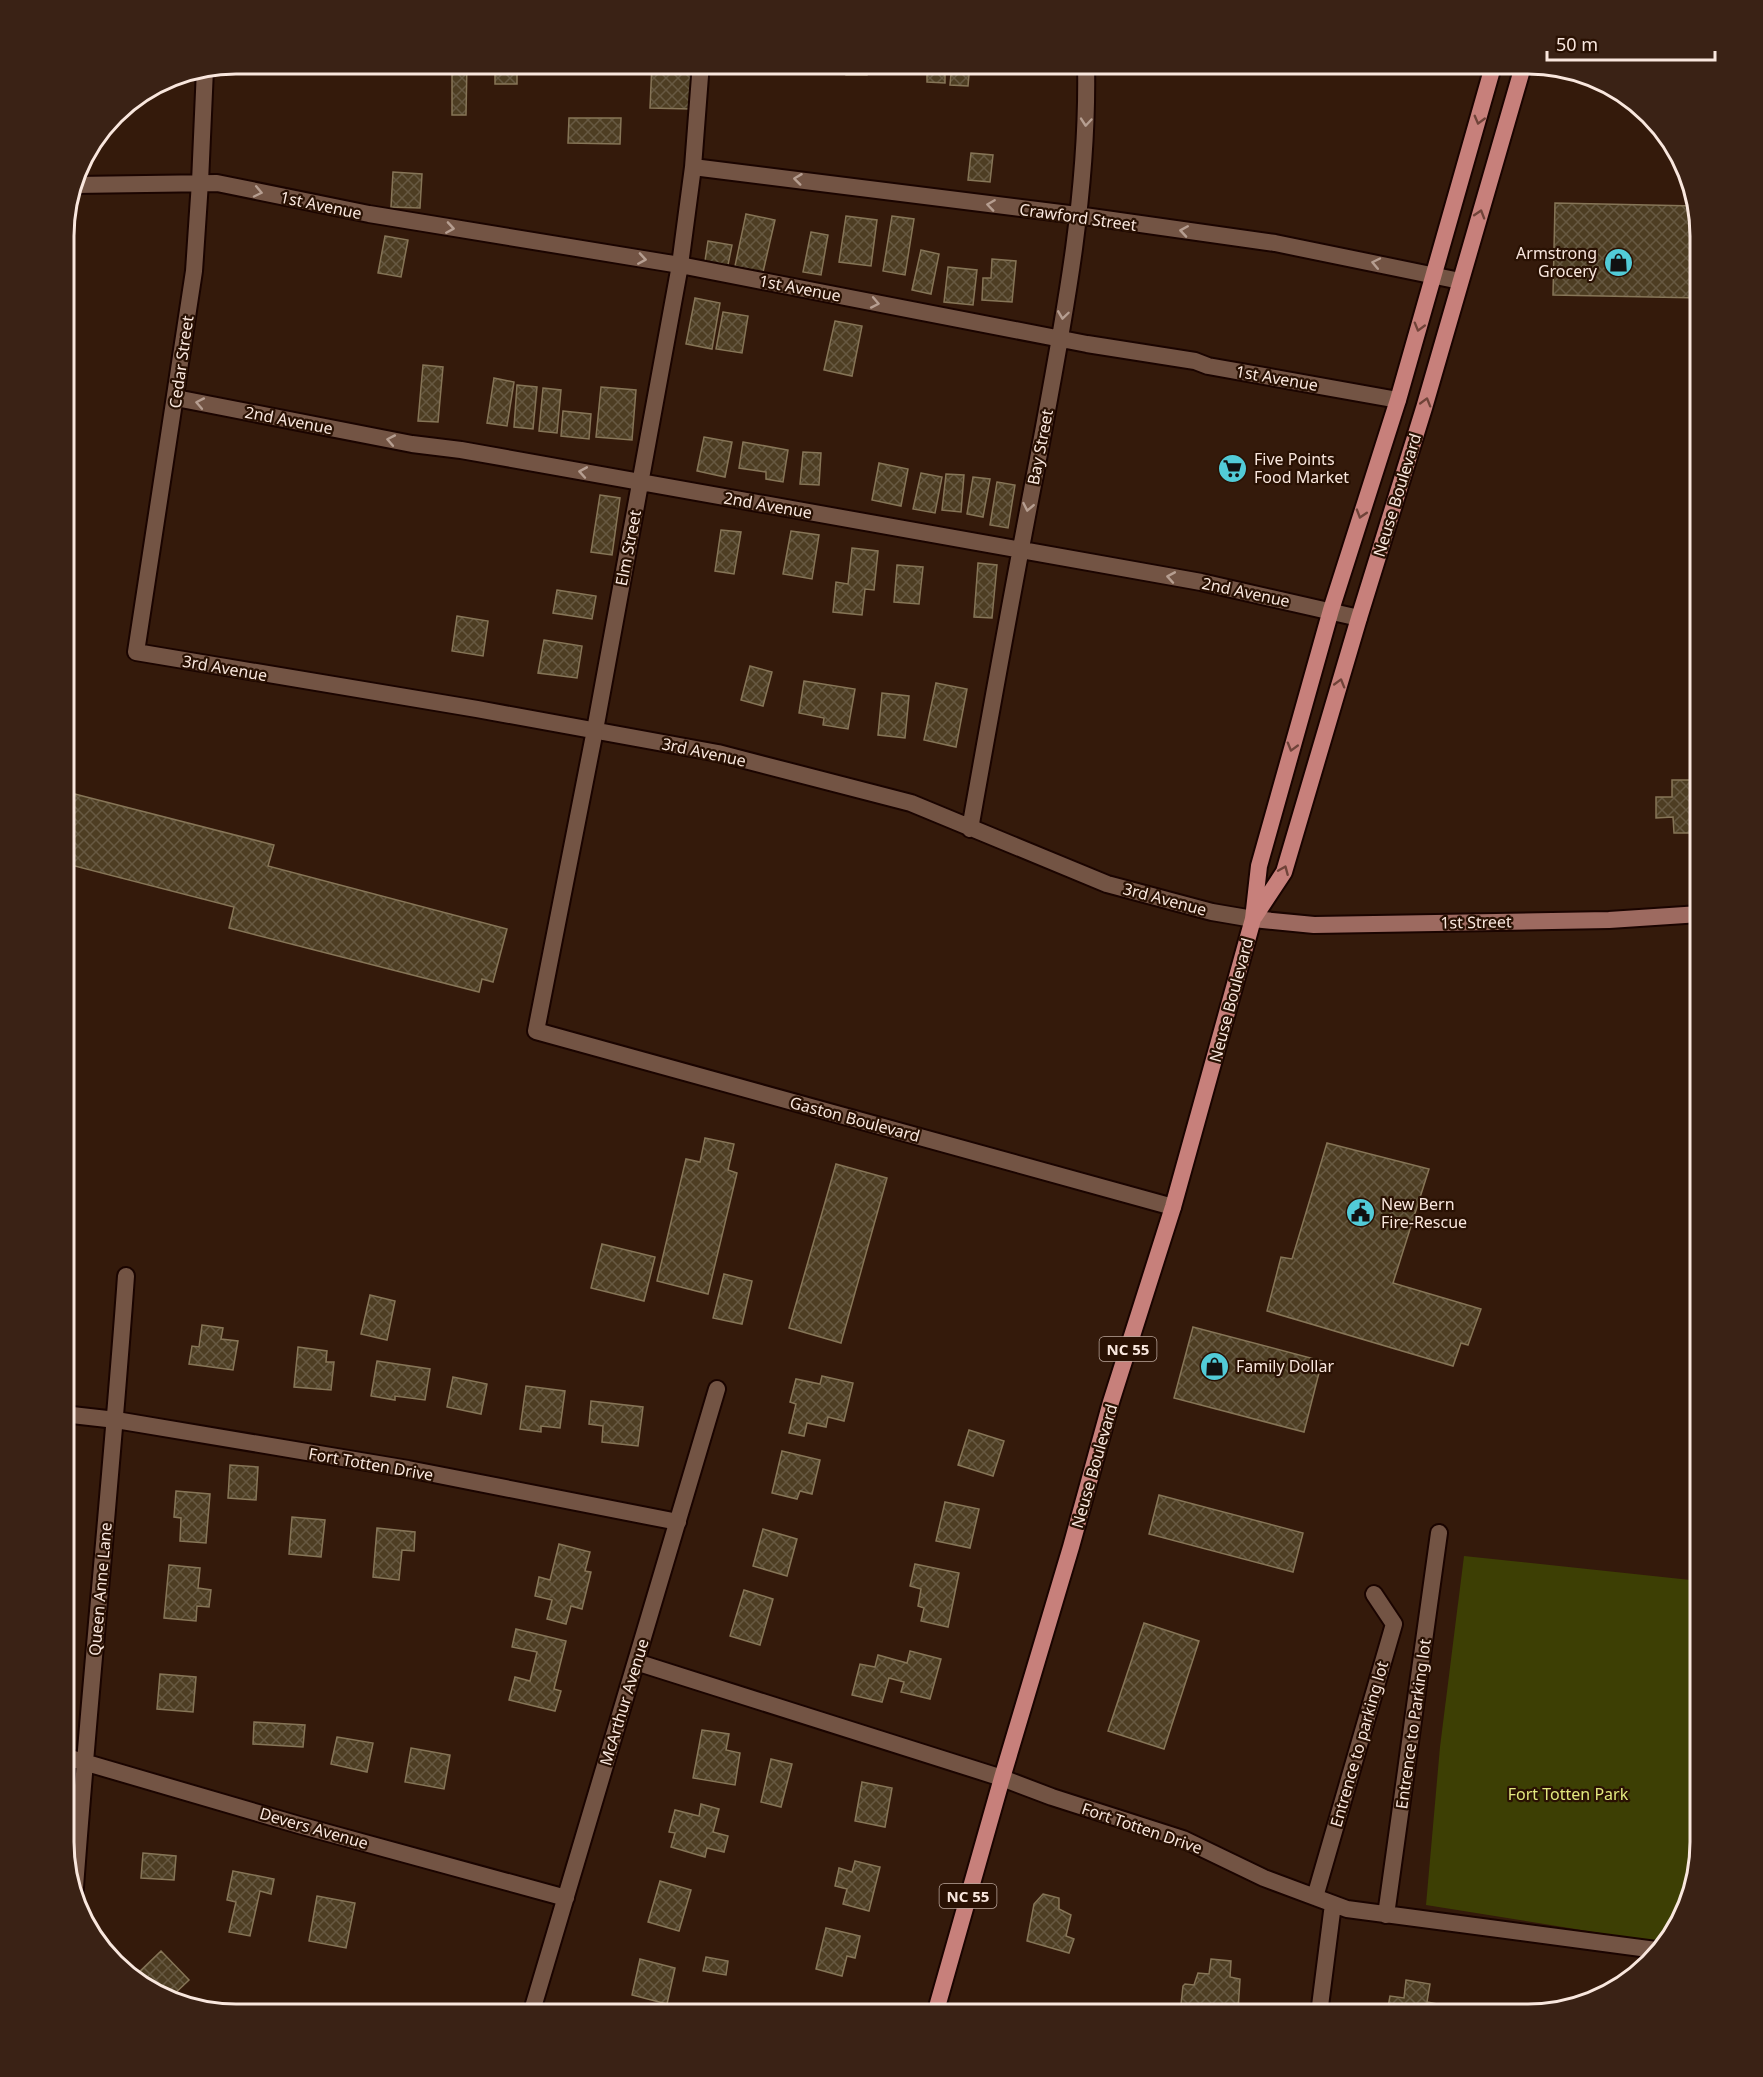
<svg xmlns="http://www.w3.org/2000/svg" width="1763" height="2077" font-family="'Noto Sans',sans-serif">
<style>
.park{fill:#3d3f04}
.building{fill:url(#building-cross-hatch);stroke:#867557;stroke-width:1.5}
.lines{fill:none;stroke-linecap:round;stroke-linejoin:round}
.minor-casing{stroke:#1a0400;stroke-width:20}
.secondary-casing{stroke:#1a0400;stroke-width:20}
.primary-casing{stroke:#1a0400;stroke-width:20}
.minor{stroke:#735444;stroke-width:16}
.secondary{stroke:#9d6a60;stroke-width:16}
.primary{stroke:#c7807b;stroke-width:16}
.oneway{stroke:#704339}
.oneway2{stroke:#b69e91}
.labels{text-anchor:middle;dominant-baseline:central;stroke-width:4.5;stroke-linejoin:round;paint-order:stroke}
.shield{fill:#291103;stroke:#bba79c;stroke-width:1.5}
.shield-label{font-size:15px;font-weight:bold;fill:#f9e7de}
.street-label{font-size:16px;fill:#f9e7de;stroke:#291103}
.poi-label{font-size:16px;fill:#f9e7de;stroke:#291103;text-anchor:start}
.park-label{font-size:16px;fill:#e3e87e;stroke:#291103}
.rim{fill:none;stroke:#f9e7de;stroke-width:3}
</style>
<defs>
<pattern id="building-cross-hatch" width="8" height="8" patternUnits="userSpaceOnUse" patternTransform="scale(1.5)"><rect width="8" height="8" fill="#4d3d22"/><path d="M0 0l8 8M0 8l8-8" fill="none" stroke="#675942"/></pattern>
</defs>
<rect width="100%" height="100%" fill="#341a0b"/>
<path class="park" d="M1464 1556 1700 1581V1842L1682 1918 1662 1943 1426 1905 1440 1747Z"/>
<path class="building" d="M394 63H420L419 66Z
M452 63H467L466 115H452Z
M495 63H517V84H495Z
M652 63H692L691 109 650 108Z
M730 63H765V70L730 69Z
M846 63H868L867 75H846Z
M927 63H945V83L927 82Z
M952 63H970L968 86 950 85Z
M569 118H621L620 144 568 143Z
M971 153 993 155 990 182 968 180Z
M393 172 422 174 420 208 391 207Z
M1555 203 1695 206 1700 235V298L1553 295Z
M746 214 775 220 763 272 735 266Z
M846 216 877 220 871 266 839 262Z
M892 216 914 219 905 275 883 271Z
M811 232 828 235 821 275 803 272Z
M385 236 408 240 401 277 378 273Z
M708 241 732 245 728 265 705 261Z
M921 250 939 254 931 294 912 290Z
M992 259 1016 261 1012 302 982 300 983 278H991Z
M948 267 977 270 973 305 944 302Z
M695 298 720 303 712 349 686 344Z
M723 312 748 316 742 353 716 349Z
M835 321 862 326 852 376 824 370Z
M423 365 443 367 438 422 418 421Z
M494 378 514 382 507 426 487 423Z
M517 385 537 387 533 429 514 427Z
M601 387 636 390 632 440 596 437Z
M543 388 561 390 557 433 539 431Z
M563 411 591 414 589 439 561 436Z
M704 437 732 442 725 477 697 471Z
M743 442 788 450 783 482 766 479V472L739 468Z
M803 452 821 453 819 485 800 484Z
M879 463 908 469 901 506 872 500Z
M921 473 942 477 935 513 913 509Z
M946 474 964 475 961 512 942 510Z
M973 477 990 479 983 517 967 514Z
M997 482 1015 485 1008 528 990 525Z
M600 495 620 498 612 555 591 552Z
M721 530 741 532 734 574 715 571Z
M791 531 819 535 812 579 783 574Z
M852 548 878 551 874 590 865 589 862 615 833 612 836 582 848 584Z
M978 563 997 565 992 618 974 617Z
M897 565 923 567 919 604 894 602Z
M557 590 596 596 592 619 553 613Z
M457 616 488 621 483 656 452 651Z
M544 640 582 646 577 678 538 673Z
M750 666 772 672 763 706 741 700Z
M804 681 855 689 848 729 823 725 824 718 799 713Z
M936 683 967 689 956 747 924 740Z
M882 693 909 696 905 738 878 735Z
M1672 780H1700V833H1674L1673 817 1656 818V797H1672Z
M63 791 274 845 268 866 507 929 493 982 482 979 479 992 229 928 234 907 63 863Z
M705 1138 734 1144 728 1170 737 1173 708 1294 657 1281 686 1159 700 1162Z
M1327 1143 1429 1169 1393 1283 1481 1309 1468 1345 1461 1343 1453 1366 1267 1311 1281 1257 1292 1259Z
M836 1164 887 1178 841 1343 789 1328Z
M602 1244 655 1257 644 1301 591 1288Z
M724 1274 752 1281 742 1324 713 1318Z
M370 1295 395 1301 387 1340 361 1334Z
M202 1325 223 1328 221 1339 238 1341 233 1370 189 1364 192 1346 199 1347Z
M1193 1327 1322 1361 1304 1432 1174 1398Z
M298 1347 327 1351 326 1362H334L331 1390 294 1387Z
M377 1361 430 1369 425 1400 395 1396V1400L371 1396Z
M822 1376 853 1383 844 1421 828 1417 826 1427 807 1423 804 1436 789 1433 796 1404 790 1402 796 1379 820 1384Z
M453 1377 487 1384 481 1414 447 1407Z
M526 1386 565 1391 560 1428 541 1426V1432L520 1429Z
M591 1401 643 1407 638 1446 602 1442 603 1426 589 1424Z
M969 1430 1004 1441 993 1476 958 1465Z
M782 1451 820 1460 812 1494 800 1491 797 1499 772 1493Z
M230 1465 258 1467 256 1500 228 1498Z
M176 1491 210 1494 206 1543 180 1541 181 1518 174 1517Z
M1159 1495 1303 1533 1293 1572 1149 1534Z
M945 1502 979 1509 970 1548 936 1541Z
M292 1517 325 1520 321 1557 289 1554Z
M377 1528 415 1532 414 1551 402 1550 399 1580 373 1577Z
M763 1529 797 1539 787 1576 753 1566Z
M559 1544 590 1552 585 1571 591 1572 582 1609 571 1606 566 1624 547 1619 552 1600 535 1596 539 1577 550 1580Z
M915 1564 959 1573 948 1627 921 1621 924 1608 918 1606 921 1589 910 1586Z
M169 1565 200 1568 198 1588 211 1590 209 1607 197 1606 196 1621 164 1618Z
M744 1590 773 1599 760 1645 730 1636Z
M1144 1623 1199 1641 1164 1749 1108 1731Z
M516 1629 566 1641 554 1689 561 1691 555 1711 509 1700 515 1677 530 1681 537 1652 512 1647Z
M910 1651 941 1659 930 1699 901 1692 904 1682 889 1678 882 1702 852 1695 860 1664 875 1667 878 1655 907 1663Z
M160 1674 196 1677 193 1712 157 1709Z
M254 1722 305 1725 303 1747 253 1744Z
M702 1730 729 1734 726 1750 740 1753 735 1785 693 1778Z
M337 1737 373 1743 367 1772 331 1764Z
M411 1748 450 1755 444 1789 405 1782Z
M771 1759 792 1764 781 1807 761 1802Z
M862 1782 892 1788 885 1827 855 1821Z
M701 1804 719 1809 713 1832 728 1836 724 1852 707 1848 705 1857 671 1847 675 1833 669 1832 675 1810 699 1816Z
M143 1853 176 1856 174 1880 141 1878Z
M855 1861 880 1867 869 1911 843 1904 847 1889 835 1886 839 1868 852 1872Z
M233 1871 274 1879 271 1894 260 1891 250 1936 229 1932 236 1902 227 1900Z
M660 1881 691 1890 679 1931 648 1922Z
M1043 1894 1059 1898V1909L1071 1915 1066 1936 1074 1939 1069 1953 1027 1941 1034 1904Z
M317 1896 355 1903 346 1948 309 1941Z
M826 1928 860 1936 855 1958 847 1956 842 1976 816 1969Z
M161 1951 189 1980 169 1999 159 1996 135 1976Z
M706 1957 728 1961 726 1975 703 1971Z
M640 1959 675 1968 667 2004 632 1995Z
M1211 1959 1231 1961 1230 1977 1240 1979 1238 2011 1227 2008 1225 2014H1206V2010L1191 2006 1190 2011 1184 2010 1181 2004 1183 1986 1185 1984 1194 1985 1198 1973 1209 1974Z
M1406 1980 1430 1984 1427 2002 1438 2004 1436 2014H1382L1383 2006 1388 2007 1390 1996 1404 1998Z
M799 2004 843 2014H797Z"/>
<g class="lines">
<defs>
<path id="minor" d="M701 63 693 167 680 265 595 730 536 1031 1173 1207
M205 69 200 182 194 271 136 652 477 709 718 753 911 803 1107 884 1212 912 1253 919
M693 167 1077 215 1275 243 1460 281
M74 185 217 183 369 214 680 265 1087 344 1195 361 1208 366 1398 400
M176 398 412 444 461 450 1201 582 1359 618
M970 829C992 705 1014 582 1038 459 1062 329 1089 196 1086 63
M63 1414 116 1420 408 1469 678 1522
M636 1662 1002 1778 1052 1797 1183 1839 1264 1878 1347 1909 1656 1950
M63 1756 299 1825 566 1898
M1315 1897 1394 1624 1374 1594
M74 1901C89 1693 111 1485 126 1276
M1386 1915 1439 1533
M531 2014 717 1389
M1319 2014 1333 1904"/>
<path id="secondary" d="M1253 919 1314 925 1609 920 1700 914"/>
<path id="primary" d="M1255 916 1284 872 1359 618 1424 408 1524 63
M935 2014 1002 1778 1071 1547 1111 1402 1173 1207 1253 919 1259 866 1331 610 1398 400 1494 63"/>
</defs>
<use href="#minor" class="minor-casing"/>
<use href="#secondary" class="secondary-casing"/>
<use href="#primary" class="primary-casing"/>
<use href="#minor" class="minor"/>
<use href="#secondary" class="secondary"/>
<use href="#primary" class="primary"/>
</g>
<defs><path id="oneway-chevron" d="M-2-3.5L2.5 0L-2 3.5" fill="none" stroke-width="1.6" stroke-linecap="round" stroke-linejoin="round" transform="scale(1.5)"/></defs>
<g class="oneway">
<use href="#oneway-chevron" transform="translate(1479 120) rotate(105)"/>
<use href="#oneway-chevron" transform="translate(1480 214) rotate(-73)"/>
<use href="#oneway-chevron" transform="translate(1419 327) rotate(106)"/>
<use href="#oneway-chevron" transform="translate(1426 402) rotate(-74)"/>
<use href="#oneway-chevron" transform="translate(1361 514) rotate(107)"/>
<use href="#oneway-chevron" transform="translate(1340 683) rotate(-74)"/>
<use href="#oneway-chevron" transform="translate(1292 747) rotate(106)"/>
<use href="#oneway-chevron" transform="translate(1284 870) rotate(-67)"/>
</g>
<g class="oneway2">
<use href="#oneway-chevron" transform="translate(1086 122) rotate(95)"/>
<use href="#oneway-chevron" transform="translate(798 179) rotate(-173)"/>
<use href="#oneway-chevron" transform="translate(258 192) rotate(12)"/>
<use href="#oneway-chevron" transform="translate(991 205) rotate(-172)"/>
<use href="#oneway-chevron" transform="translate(450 228) rotate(9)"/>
<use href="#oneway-chevron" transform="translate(1184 231) rotate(-171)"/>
<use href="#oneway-chevron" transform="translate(642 259) rotate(9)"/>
<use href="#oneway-chevron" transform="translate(1376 263) rotate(-168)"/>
<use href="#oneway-chevron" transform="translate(875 303) rotate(11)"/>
<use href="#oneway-chevron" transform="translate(1063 315) rotate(98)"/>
<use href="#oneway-chevron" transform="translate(200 403) rotate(-169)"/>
<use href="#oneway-chevron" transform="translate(391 440) rotate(-169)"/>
<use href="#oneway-chevron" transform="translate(583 472) rotate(-170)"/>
<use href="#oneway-chevron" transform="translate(1028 507) rotate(101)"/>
<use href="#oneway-chevron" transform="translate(1171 577) rotate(-170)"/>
</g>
<defs>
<symbol id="shop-disc" viewBox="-11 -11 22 22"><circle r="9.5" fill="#52cbd7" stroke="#291103"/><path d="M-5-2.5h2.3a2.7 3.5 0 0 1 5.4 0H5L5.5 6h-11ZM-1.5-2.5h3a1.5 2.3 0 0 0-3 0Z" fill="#111"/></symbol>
<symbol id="supermarket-disc" viewBox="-11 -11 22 22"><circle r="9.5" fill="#52cbd7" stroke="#291103"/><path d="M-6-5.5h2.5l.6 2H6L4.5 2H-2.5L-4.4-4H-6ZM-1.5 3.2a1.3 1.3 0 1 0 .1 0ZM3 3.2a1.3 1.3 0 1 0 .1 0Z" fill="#111"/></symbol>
<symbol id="civic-disc" viewBox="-11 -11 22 22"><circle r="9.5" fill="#52cbd7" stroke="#291103"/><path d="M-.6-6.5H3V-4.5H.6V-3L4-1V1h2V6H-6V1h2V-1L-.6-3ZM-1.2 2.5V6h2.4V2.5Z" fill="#111"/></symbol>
</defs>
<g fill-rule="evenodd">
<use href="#shop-disc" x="1602" y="246" width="33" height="33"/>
<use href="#supermarket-disc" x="1216" y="452" width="33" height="33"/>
<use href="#civic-disc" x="1344" y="1196" width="33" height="33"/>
<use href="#shop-disc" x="1198" y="1350" width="33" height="33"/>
</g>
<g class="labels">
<g class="shield">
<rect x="1099.5" y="1337" width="57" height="24" rx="4.5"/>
<rect x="939.5" y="1884" width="57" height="24" rx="4.5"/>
</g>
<g class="shield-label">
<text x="1128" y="1349">NC 55</text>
<text x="968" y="1896">NC 55</text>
</g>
<g class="street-label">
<text transform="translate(321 205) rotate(12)">1st Avenue</text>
<text transform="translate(1078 217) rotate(8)">Crawford Street</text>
<text transform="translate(800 288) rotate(11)">1st Avenue</text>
<text transform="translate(181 362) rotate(-82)">Cedar Street</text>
<text transform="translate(1277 378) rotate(10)">1st Avenue</text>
<text transform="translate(289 420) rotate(11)">2nd Avenue</text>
<text transform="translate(1040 447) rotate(-79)">Bay Street</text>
<text transform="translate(1397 495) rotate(-73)">Neuse Boulevard</text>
<text transform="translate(768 505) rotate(10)">2nd Avenue</text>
<text transform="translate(628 548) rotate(-79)">Elm Street</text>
<text transform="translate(1246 592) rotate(12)">2nd Avenue</text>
<text transform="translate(225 668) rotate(10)">3rd Avenue</text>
<text transform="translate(704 752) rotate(12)">3rd Avenue</text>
<text transform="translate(1165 899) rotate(15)">3rd Avenue</text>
<text transform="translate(1476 922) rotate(-1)">1st Street</text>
<text transform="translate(1231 1000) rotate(-75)">Neuse Boulevard</text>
<text transform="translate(855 1119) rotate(15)">Gaston Boulevard</text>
<text transform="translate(371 1464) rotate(10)">Fort Totten Drive</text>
<text transform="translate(1094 1466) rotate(-74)">Neuse Boulevard</text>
<text transform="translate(100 1589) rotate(-85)">Queen Anne Lane</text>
<text transform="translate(624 1702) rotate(-73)">McArthur Avenue</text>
<text transform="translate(1413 1724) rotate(-82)">Entrence to Parking lot</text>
<text transform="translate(1359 1744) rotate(-74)">Entrence to parking lot</text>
<text transform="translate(314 1828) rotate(16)">Devers Avenue</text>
<text transform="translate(1142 1828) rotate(19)">Fort Totten Drive</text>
</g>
<g class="poi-label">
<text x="1597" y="253" text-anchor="end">Armstrong<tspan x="1597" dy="18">Grocery</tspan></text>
<text x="1254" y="459">Five Points<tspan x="1254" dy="18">Food Market</tspan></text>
<text x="1381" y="1204">New Bern<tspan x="1381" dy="18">Fire-Rescue</tspan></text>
<text x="1236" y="1366">Family Dollar</text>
</g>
<g class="park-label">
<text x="1568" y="1794">Fort Totten Park</text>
</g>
</g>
<path d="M0 0H1763V2077H0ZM236 74H1528A162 162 0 0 1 1690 236V1842A162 162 0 0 1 1528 2004H236A162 162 0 0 1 74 1842V236A162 162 0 0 1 236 74Z" fill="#3a2215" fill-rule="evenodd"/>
<path class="rim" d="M236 74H1528A162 162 0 0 1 1690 236V1842A162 162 0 0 1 1528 2004H236A162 162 0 0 1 74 1842V236A162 162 0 0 1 236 74Z"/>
<path d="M1547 51v9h168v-9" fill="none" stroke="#f9e7de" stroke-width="3"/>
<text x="1556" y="51" font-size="18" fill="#f9e7de" stroke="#291103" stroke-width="4.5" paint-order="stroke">50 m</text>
</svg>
